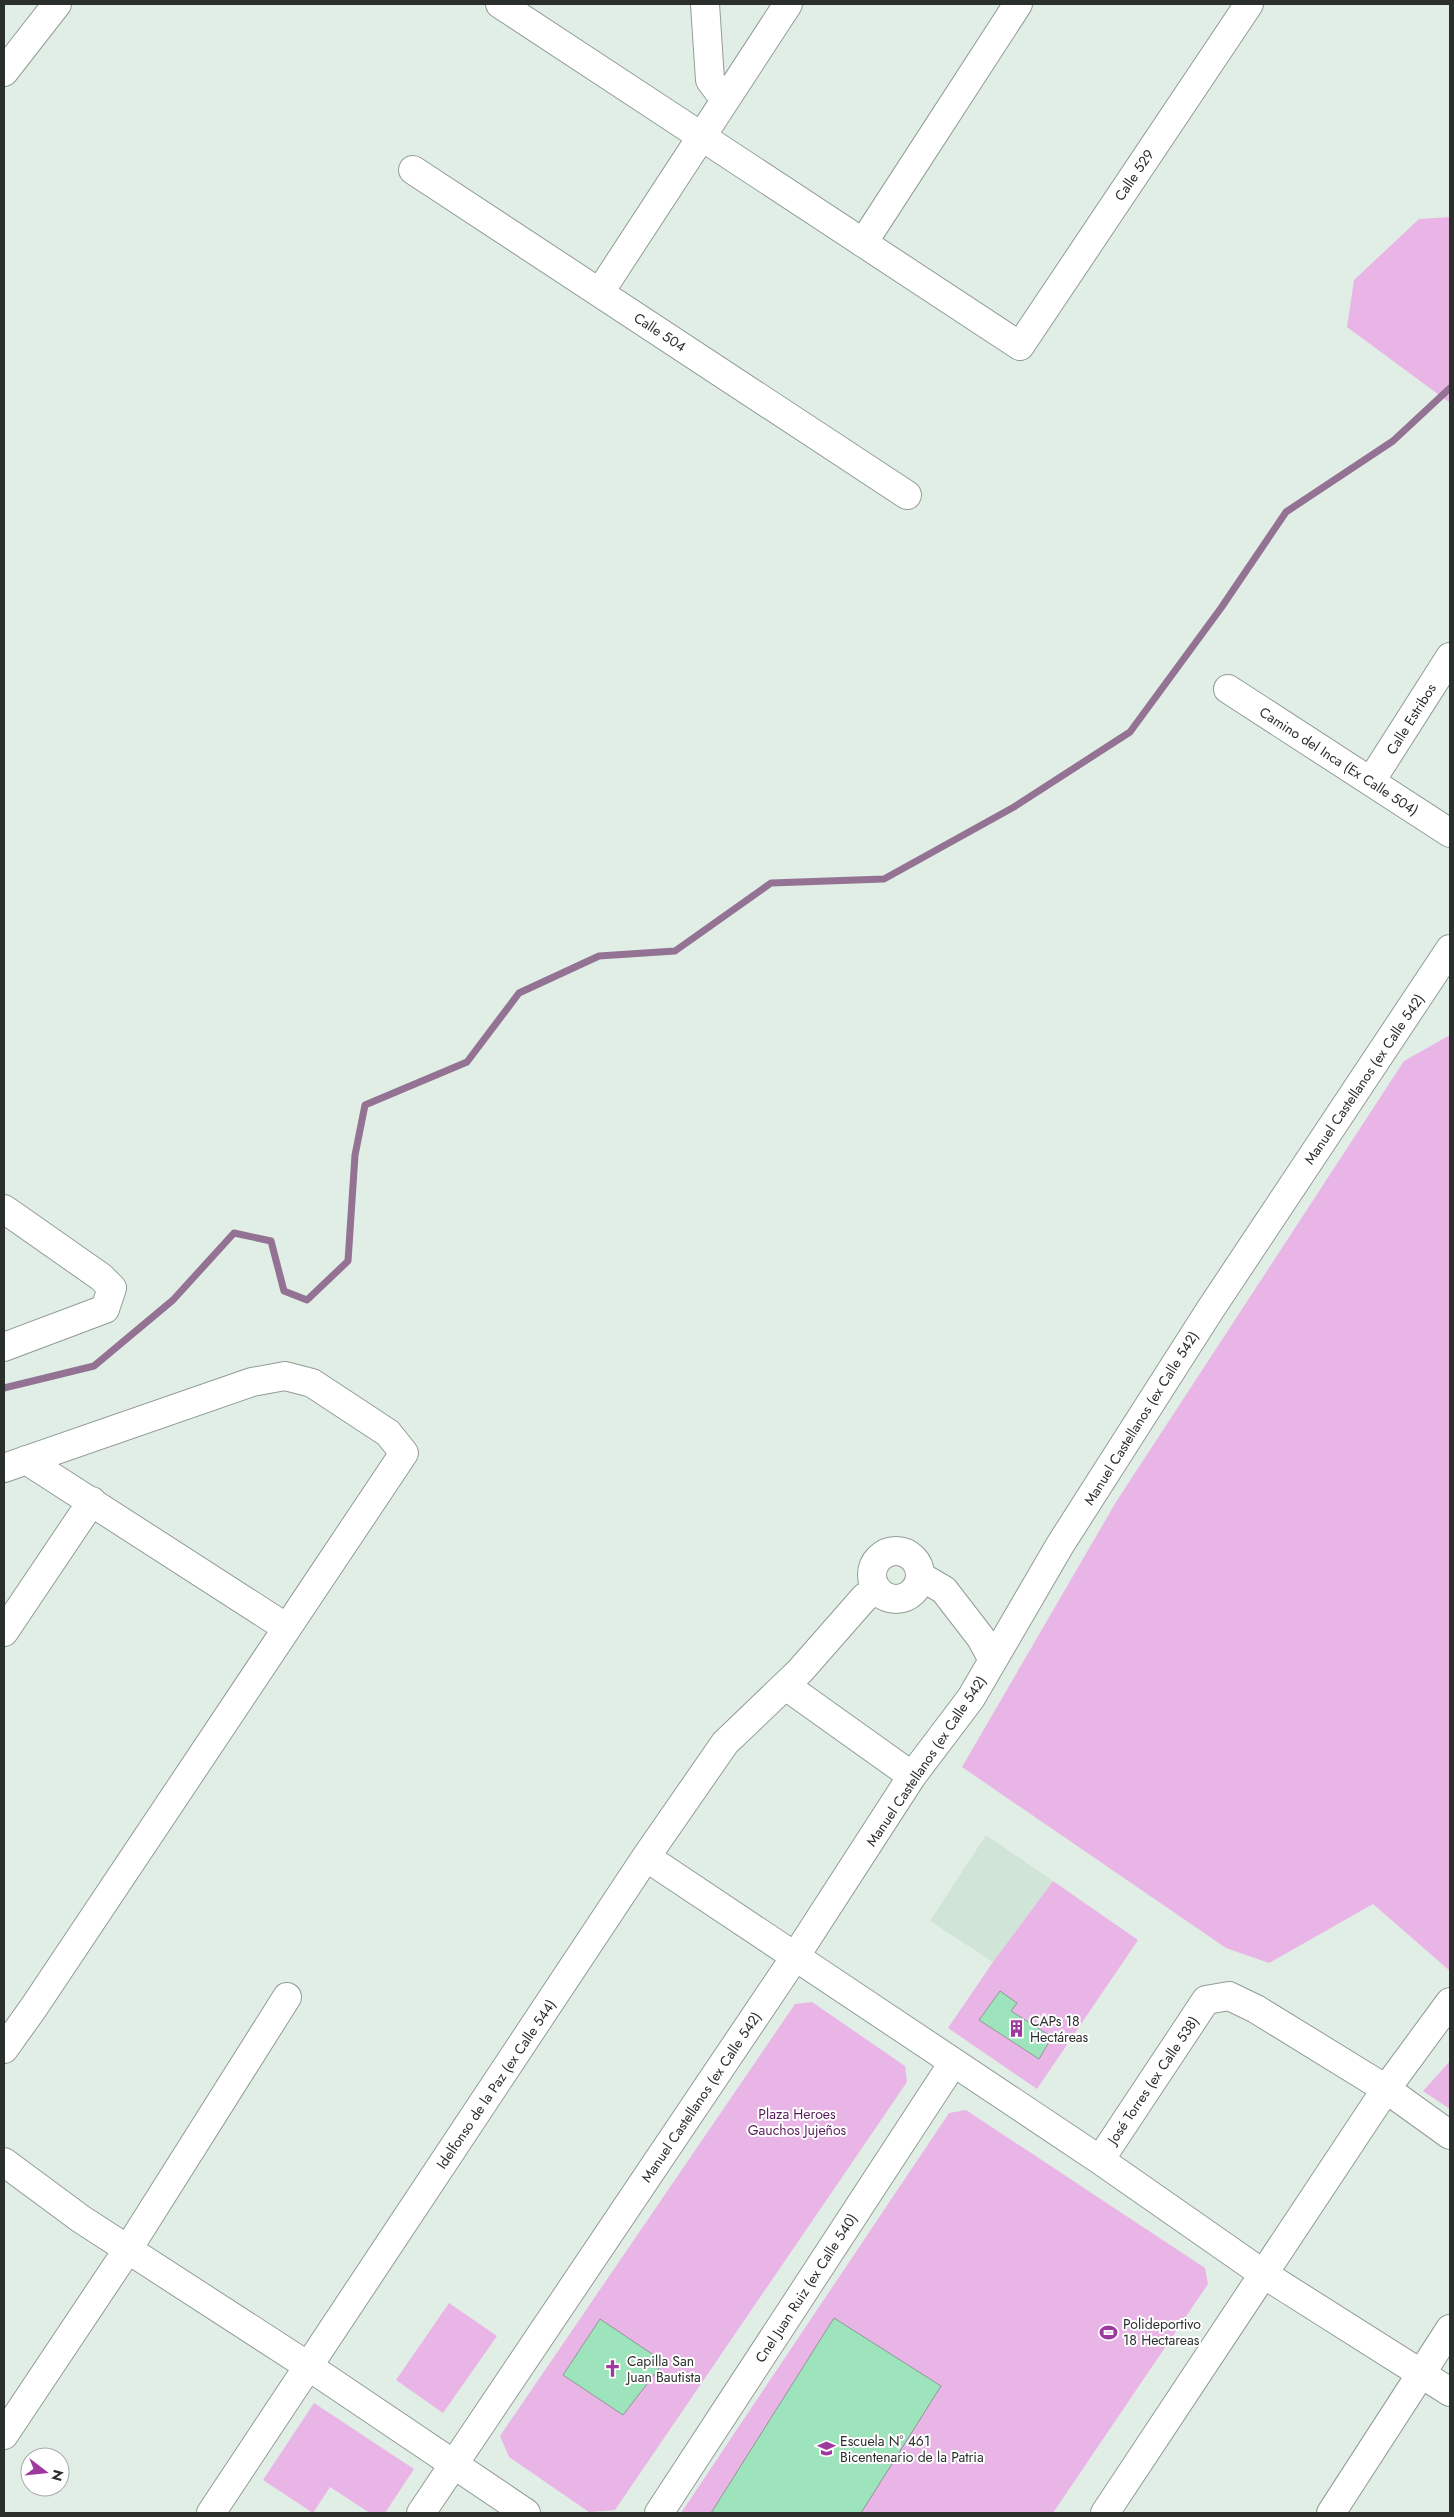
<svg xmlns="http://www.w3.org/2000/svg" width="1454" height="2517" font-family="Jost,sans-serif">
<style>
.built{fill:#d1e4d8}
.green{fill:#e9b5e7}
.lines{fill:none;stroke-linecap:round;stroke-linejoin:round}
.stream{stroke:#937293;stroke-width:7}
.building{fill:#9de3bc;stroke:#8e9992}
.minor-casing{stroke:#919c95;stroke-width:30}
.minor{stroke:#fff;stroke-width:28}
.labels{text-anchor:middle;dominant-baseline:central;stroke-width:4;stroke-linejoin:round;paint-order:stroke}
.street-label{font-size:14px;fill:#2a2f2c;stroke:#fff}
.poi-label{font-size:14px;fill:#2a2f2c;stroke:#fff;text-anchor:start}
.park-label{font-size:14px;fill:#581c59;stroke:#fff}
</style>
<rect width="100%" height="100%" fill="#e1eee6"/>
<path class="built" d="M986 1835 1053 1881 993 1962 930 1921Z"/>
<path class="green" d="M1450 217V403L1347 327 1354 280 1419 219Z
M1450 1035V1971L1373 1904 1269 1963 1226 1948 962 1767 1116 1502 1404 1061Z
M1053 1881 1138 1940 1037 2089 948 2028 993 1962Z
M812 2002 905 2066 907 2082 615 2510 589 2512 509 2457 500 2436 795 2004Z
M1450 2061V2109L1423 2091Z
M966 2110 1205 2268 1208 2284 1053 2513H681L949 2113Z
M449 2303 497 2336 443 2413 396 2380Z
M314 2403 414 2469 385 2513H370L330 2487 313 2513 263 2480Z"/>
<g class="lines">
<path class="stream" d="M4 1388 94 1366 173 1300 234 1233 271 1241 284 1291 307 1300 348 1261 355 1155 365 1105 467 1062 519 993 599 956 675 951 771 883 884 879 1014 807 1130 732 1221 608 1286 512 1393 441 1450 388"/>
</g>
<path class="building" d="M1000 1991 1017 2003 1011 2011 1052 2037 1039 2059 979 2020Z
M834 2318 941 2386 861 2513H711Z
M600 2319 664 2362 623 2415 563 2375Z"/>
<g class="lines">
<defs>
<path id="minor" d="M500 4 1020 346 1249 4
M705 4 710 80 725 100
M4 72 57 4
M413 170 907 495
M863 243 1018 4
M600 292 788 4
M1228 689 1450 833
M1371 781 1450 657
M4 1209 101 1277 112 1288 105 1309 4 1347
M26 1460 287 1628
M4 1468 252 1382 285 1376 312 1383 388 1433 404 1453 34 2007 4 2049
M872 1575a24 24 0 1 1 48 0a24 24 0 1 1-48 0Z
M920 1576 944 1590 981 1638 993 1660
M4 1632 92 1501
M786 1686 912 1776
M646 1857 1100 2160 1262 2273 1450 2392
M1100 2160 1206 2000 1229 1996 1256 2009 1386 2089 1450 2135
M4 2162 81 2219 308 2366 526 2513
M4 2435 128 2249 287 1997
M211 2513 646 1857 725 1743 800 1671 865 1597 878 1590
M421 2513 795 1957 912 1776 971 1698 1060 1545 1210 1310 1450 949
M659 2513 953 2063
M1105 2513 1386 2089 1450 2002
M1331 2513 1450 2329"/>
</defs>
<use href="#minor" class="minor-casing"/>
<use href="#minor" class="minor"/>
</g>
<defs>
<symbol id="building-bare" viewBox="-9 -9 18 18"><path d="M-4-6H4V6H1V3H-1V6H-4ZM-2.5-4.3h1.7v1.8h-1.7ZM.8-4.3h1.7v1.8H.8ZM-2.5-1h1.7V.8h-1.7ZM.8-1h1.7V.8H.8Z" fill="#9e3a9f" stroke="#fff" stroke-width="2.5" paint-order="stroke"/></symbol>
<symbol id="stadium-bare" viewBox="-9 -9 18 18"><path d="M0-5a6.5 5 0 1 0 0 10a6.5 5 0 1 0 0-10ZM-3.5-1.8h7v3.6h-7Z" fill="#9e3a9f" stroke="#fff" stroke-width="2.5" paint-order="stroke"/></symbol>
<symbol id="church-bare" viewBox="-9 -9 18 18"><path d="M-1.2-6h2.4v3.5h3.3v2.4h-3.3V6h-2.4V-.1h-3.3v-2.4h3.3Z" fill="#9e3a9f" stroke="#fff" stroke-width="2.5" paint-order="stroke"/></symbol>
<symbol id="school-bare" viewBox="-9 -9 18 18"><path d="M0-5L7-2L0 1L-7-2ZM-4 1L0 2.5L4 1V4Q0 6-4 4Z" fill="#9e3a9f" stroke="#fff" stroke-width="2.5" paint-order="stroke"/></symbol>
</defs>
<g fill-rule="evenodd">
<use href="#building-bare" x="1004" y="2016" width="25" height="25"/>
<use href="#stadium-bare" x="1096" y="2320" width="25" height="25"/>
<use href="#church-bare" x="600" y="2356" width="25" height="25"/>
<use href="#school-bare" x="814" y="2436" width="25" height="25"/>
</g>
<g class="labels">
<g class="street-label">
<text transform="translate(1134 175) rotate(-56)">Calle 529</text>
<text transform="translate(660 332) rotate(33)">Calle 504</text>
<text transform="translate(1411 719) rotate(-58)">Calle Estribos</text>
<text transform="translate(1339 761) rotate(33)">Camino del Inca (Ex Calle 504)</text>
<text transform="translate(1364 1079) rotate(-56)">Manuel Castellanos (ex Calle 542)</text>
<text transform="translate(1141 1418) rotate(-58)">Manuel Castellanos (ex Calle 542)</text>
<text transform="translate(926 1761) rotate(-56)">Manuel Castellanos (ex Calle 542)</text>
<text transform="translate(1153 2080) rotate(-56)">José Torres (ex Calle 538)</text>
<text transform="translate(496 2084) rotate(-56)">Idelfonso de la Paz (ex Calle 544)</text>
<text transform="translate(701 2097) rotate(-56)">Manuel Castellanos (ex Calle 542)</text>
<text transform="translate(806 2288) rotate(-57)">Cnel Juan Ruiz (ex Calle 540)</text>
</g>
<g class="poi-label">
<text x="1030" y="2021">CAPs 18<tspan x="1030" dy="16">Hectáreas</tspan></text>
<text x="1123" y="2324">Polideportivo<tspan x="1123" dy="16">18 Hectareas</tspan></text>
<text x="627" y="2361">Capilla San<tspan x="627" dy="16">Juan Bautista</tspan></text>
<text x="840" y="2441">Escuela N° 461<tspan x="840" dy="16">Bicentenario de la Patria</tspan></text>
</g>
<g class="park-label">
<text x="797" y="2114">Plaza Heroes<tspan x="797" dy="16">Gauchos Jujeños</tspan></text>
</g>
</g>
<rect width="1454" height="2517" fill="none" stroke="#2a2f2c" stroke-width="10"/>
<g transform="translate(45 2472) rotate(106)"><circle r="24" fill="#ffffff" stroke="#aaacab"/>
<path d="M0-4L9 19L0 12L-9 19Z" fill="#9e3a9f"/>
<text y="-8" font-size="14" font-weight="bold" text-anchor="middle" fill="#2a2f2c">N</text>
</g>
</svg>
